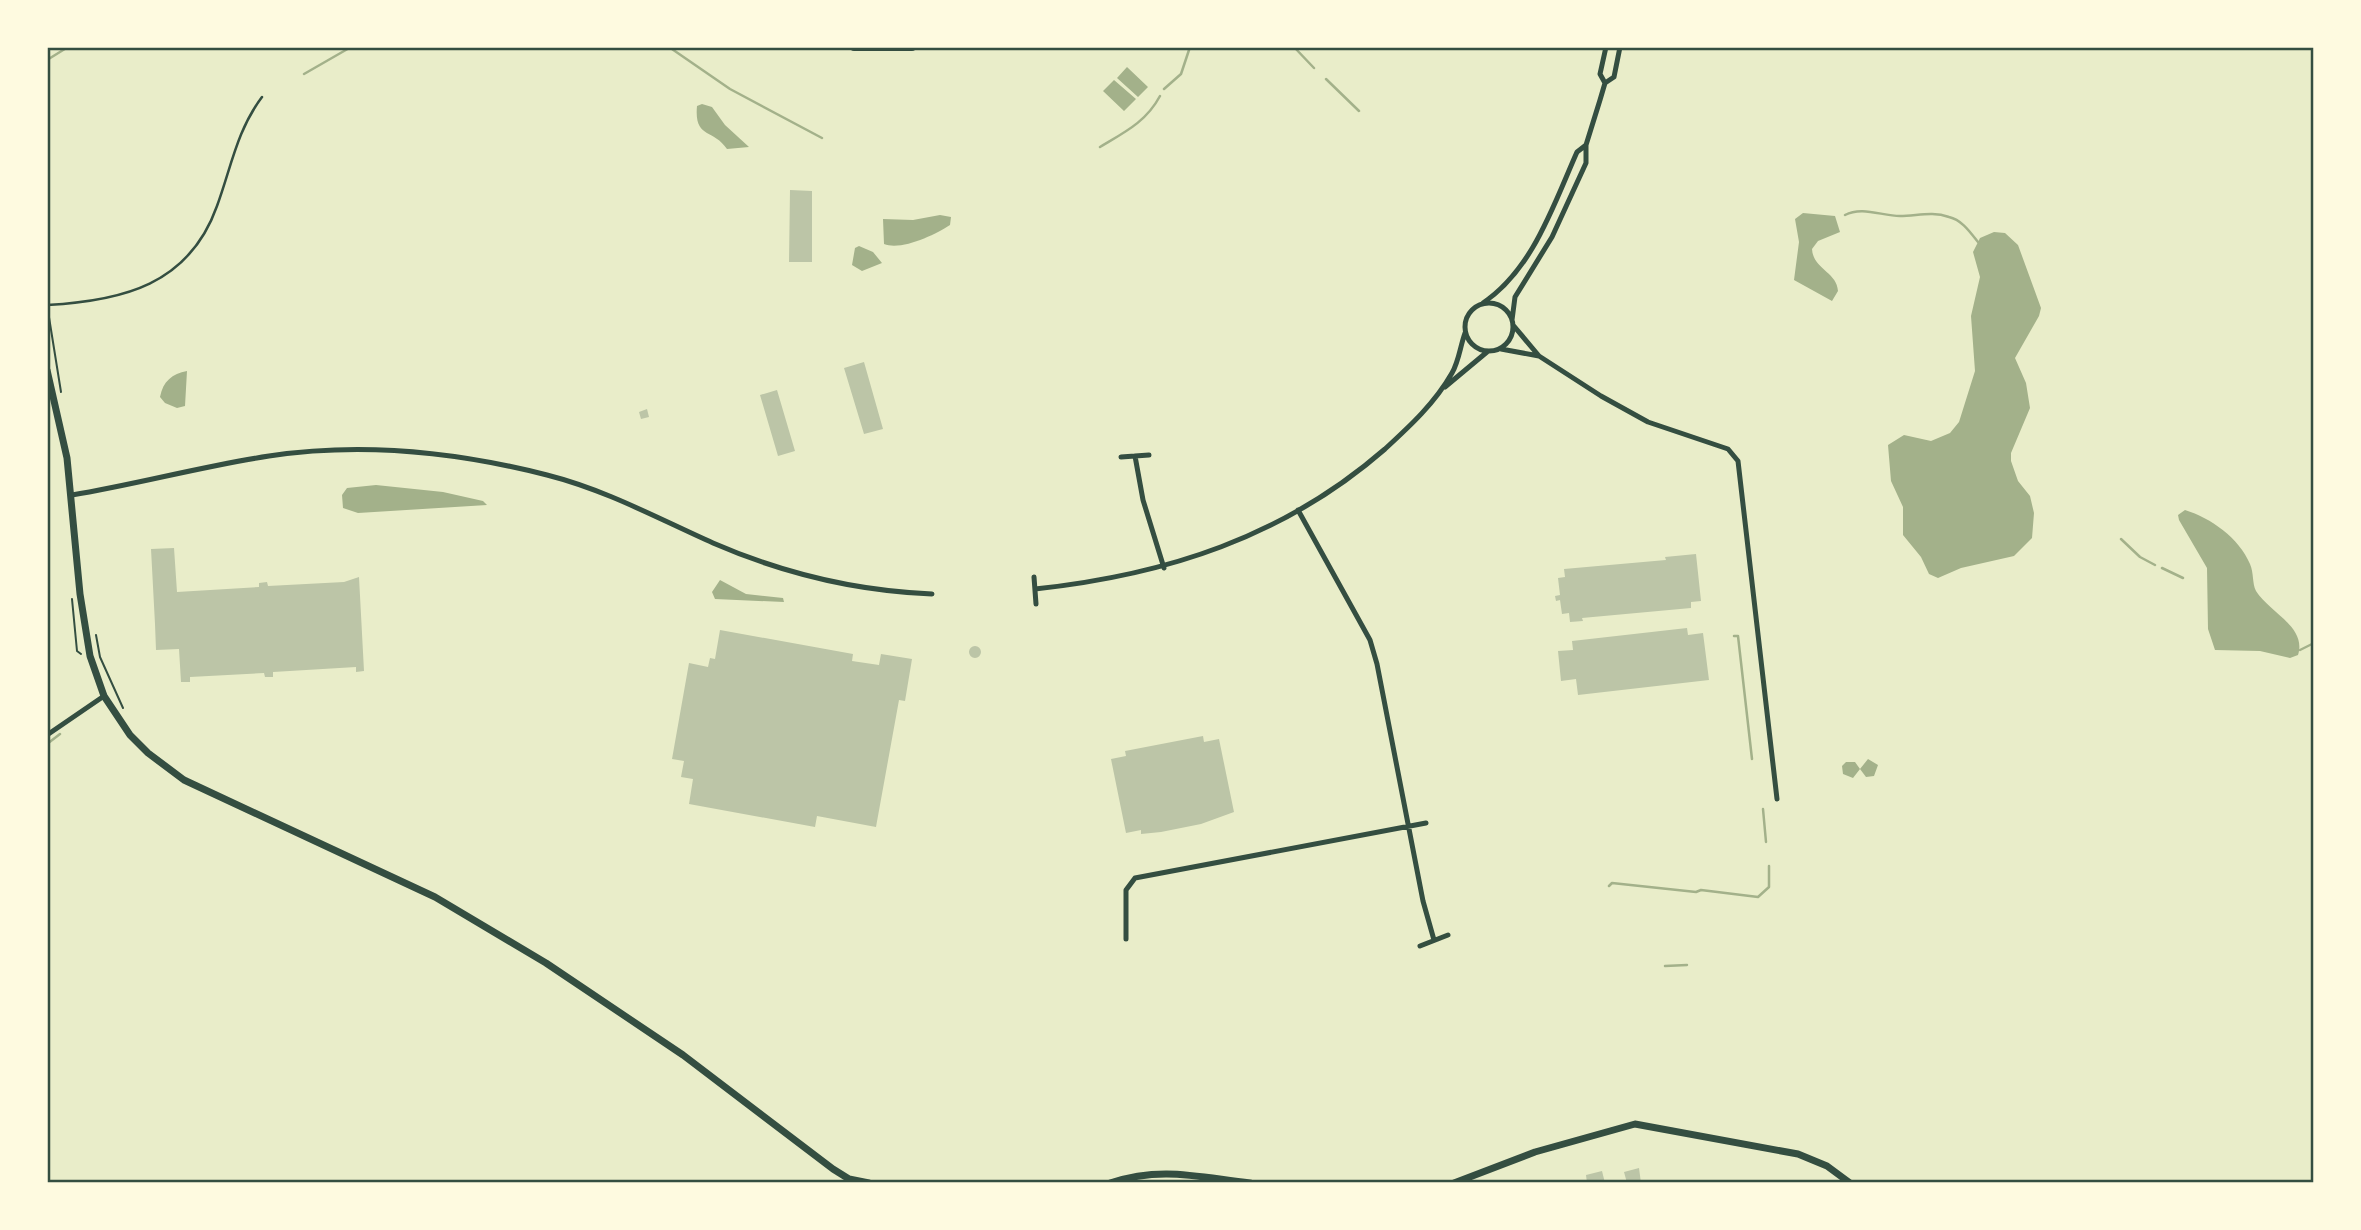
<svg xmlns="http://www.w3.org/2000/svg" width="2361" height="1230" font-family="'DM Sans',sans-serif">
<style>
.water{fill:#a3b18a}
.lines{fill:none;stroke-linecap:round;stroke-linejoin:round}
.stream{stroke:#a3b18a;stroke-width:2.5}
.building{fill:#bcc5a7}
.path{stroke:#344e41;stroke-width:2}
.service{stroke:#344e41;stroke-width:2.5}
.minor{stroke:#344e41;stroke-width:5}
.tertiary{stroke:#344e41;stroke-width:7}
.secondary{stroke:#344e41;stroke-width:8}
.neatline{fill:none;stroke:#344e41;stroke-width:2.5}
</style>
<rect width="100%" height="100%" fill="#e9edc9"/>
<path class="water" d="M1127 67 1148 87 1138 97 1117 78Z
M1114 80 1136 99 1124 111 1103 91Z
M702 104 712 107 725 125 749 147 727 149C713 128 694 139 697 106Z
M1803 213 1835 216 1840 232 1818 241 1812 249C1813 269 1837 272 1838 291L1832 301 1794 280 1799 242 1795 219Z
M940 215 951 217 950 225C935 235 901 251 884 244L883 219 913 220Z
M1994 232 2005 233 2018 245 2041 308 2039 316 2015 358 2026 383 2030 408 2011 453V461L2018 481 2030 496 2034 513 2032 538 2014 556 1961 568 1938 578 1929 574 1921 557 1903 535V507L1891 481 1888 445 1904 435 1931 441 1950 433 1959 422 1975 371 1971 316 1980 277 1973 252 1980 238Z
M859 246 873 252 882 263 862 271 852 265 855 248Z
M187 371 185 406 177 408 165 403 160 397C163 381 172 374 187 371Z
M376 485 443 492 483 501 487 505 358 513 343 508 342 495 347 488Z
M2185 510C2211 518 2239 538 2250 564 2254 573 2252 583 2256 591 2269 612 2307 627 2298 655L2290 658 2260 651 2215 650 2208 629 2207 568 2179 520 2178 515Z
M720 580 746 594 783 598 784 602 715 599 712 592Z
M1868 759 1878 765 1874 776 1866 777 1860 769 1853 778 1843 774 1842 766 1846 762H1855L1860 769Z"/>
<g class="lines">
<path class="stream" d="M669 47 730 89 822 138
M1294 47 1314 68
M47 60 68 47
M304 74 351 47
M1326 79 1359 111
M1164 89 1181 74 1190 47
M1100 147C1125 132 1146 122 1160 96
M1845 215C1862 206 1882 216 1900 216 1917 216 1932 211 1949 217 1962 220 1970 232 1978 242
M2121 539 2140 557 2155 565
M2162 568 2183 578
M1734 636H1738L1752 759
M2300 650 2314 643
M47 744 60 734
M1763 809 1766 842
M1609 886 1612 883 1696 892 1701 890 1758 897 1769 887V866
M1665 966 1687 965"/>
</g>
<path class="building" d="M790 190 812 191V262H789Z
M864 362 883 429 864 434 844 368Z
M777 390 795 451 778 456 760 395Z
M647 409 649 417 641 419 639 412Z
M174 548 177 592 259 587V583L267 582 268 586 344 582 359 577 364 671 356 672V667L273 672V677H265L264 673 190 677V682H181L179 649 156 650 155 624 151 549Z
M1696 554 1701 601 1691 602V608L1582 618 1583 621 1570 622 1569 613 1562 614 1560 600 1556 601 1555 596 1560 595 1558 578 1565 577 1564 569 1666 560 1665 557Z
M1687 628 1688 635 1703 633 1709 680 1578 695 1576 679 1561 681 1558 651 1573 650 1572 641Z
M720 630 853 654 852 661 879 665 881 654 912 659 905 701 899 700 876 827 817 816 815 827 689 804 693 779 681 777 684 761 672 759 689 663 708 667 710 658 715 659Z
M969 652a6 6 0 1 1 12 0a6 6 0 1 1-12 0Z
M1203 736 1204 742 1219 739 1234 812 1201 824 1161 832 1141 834V830L1126 833 1111 759 1126 756 1125 751Z
M1639 1168 1641 1183H1627L1624 1172Z
M1602 1171 1605 1183H1587L1586 1175Z"/>
<g class="lines">
<path class="path" d="M48 311 61 392
M72 599 77 651 81 654
M96 635 100 657 123 708"/>
<path class="service" d="M47 305C122 301 189 285 217 206 231 168 237 130 262 97"/>
<path class="minor" d="M1605 83 1600 74 1606 47
M1465 327a24 24 0 1 1 48 0a24 24 0 1 1-48 0Z
M1483 303C1533 269 1553 206 1577 152L1586 145
M1512 320 1515 297 1552 237 1586 163V145L1600 100 1605 83 1614 77 1620 47
M1513 325 1539 356 1601 396 1648 422 1728 449 1738 461 1777 799
M1501 349 1539 356
M1445 387 1487 352
M1135 456 1143 500 1164 568
M1121 457 1149 455
M72 495C138 484 203 466 269 456 361 442 457 452 547 475 606 490 657 518 713 543 782 573 857 591 932 594
M1298 510 1370 640 1377 664 1423 901 1434 940
M1034 577 1036 604
M1035 589C1166 575 1284 537 1385 449 1410 426 1435 403 1452 373 1459 361 1460 347 1465 333
M47 735 104 696
M1126 939V890L1135 878 1426 823
M1420 946 1448 935"/>
<path class="tertiary" d="M47 370 67 458 80 594 90 656 104 696 130 735 148 753 184 780 435 897 546 963 683 1055 833 1169 849 1179 869 1183
M1110 1183C1161 1166 1198 1177 1250 1183
M1454 1183 1535 1152 1635 1124 1798 1154 1827 1166 1850 1183"/>
<path class="secondary" d="M854 47H912"/>
</g>
<rect width="2361" height="1230" fill="none" stroke="#fefae0" stroke-width="98"/>
<rect x="49" y="49" width="2263" height="1132" class="neatline"/>
</svg>
